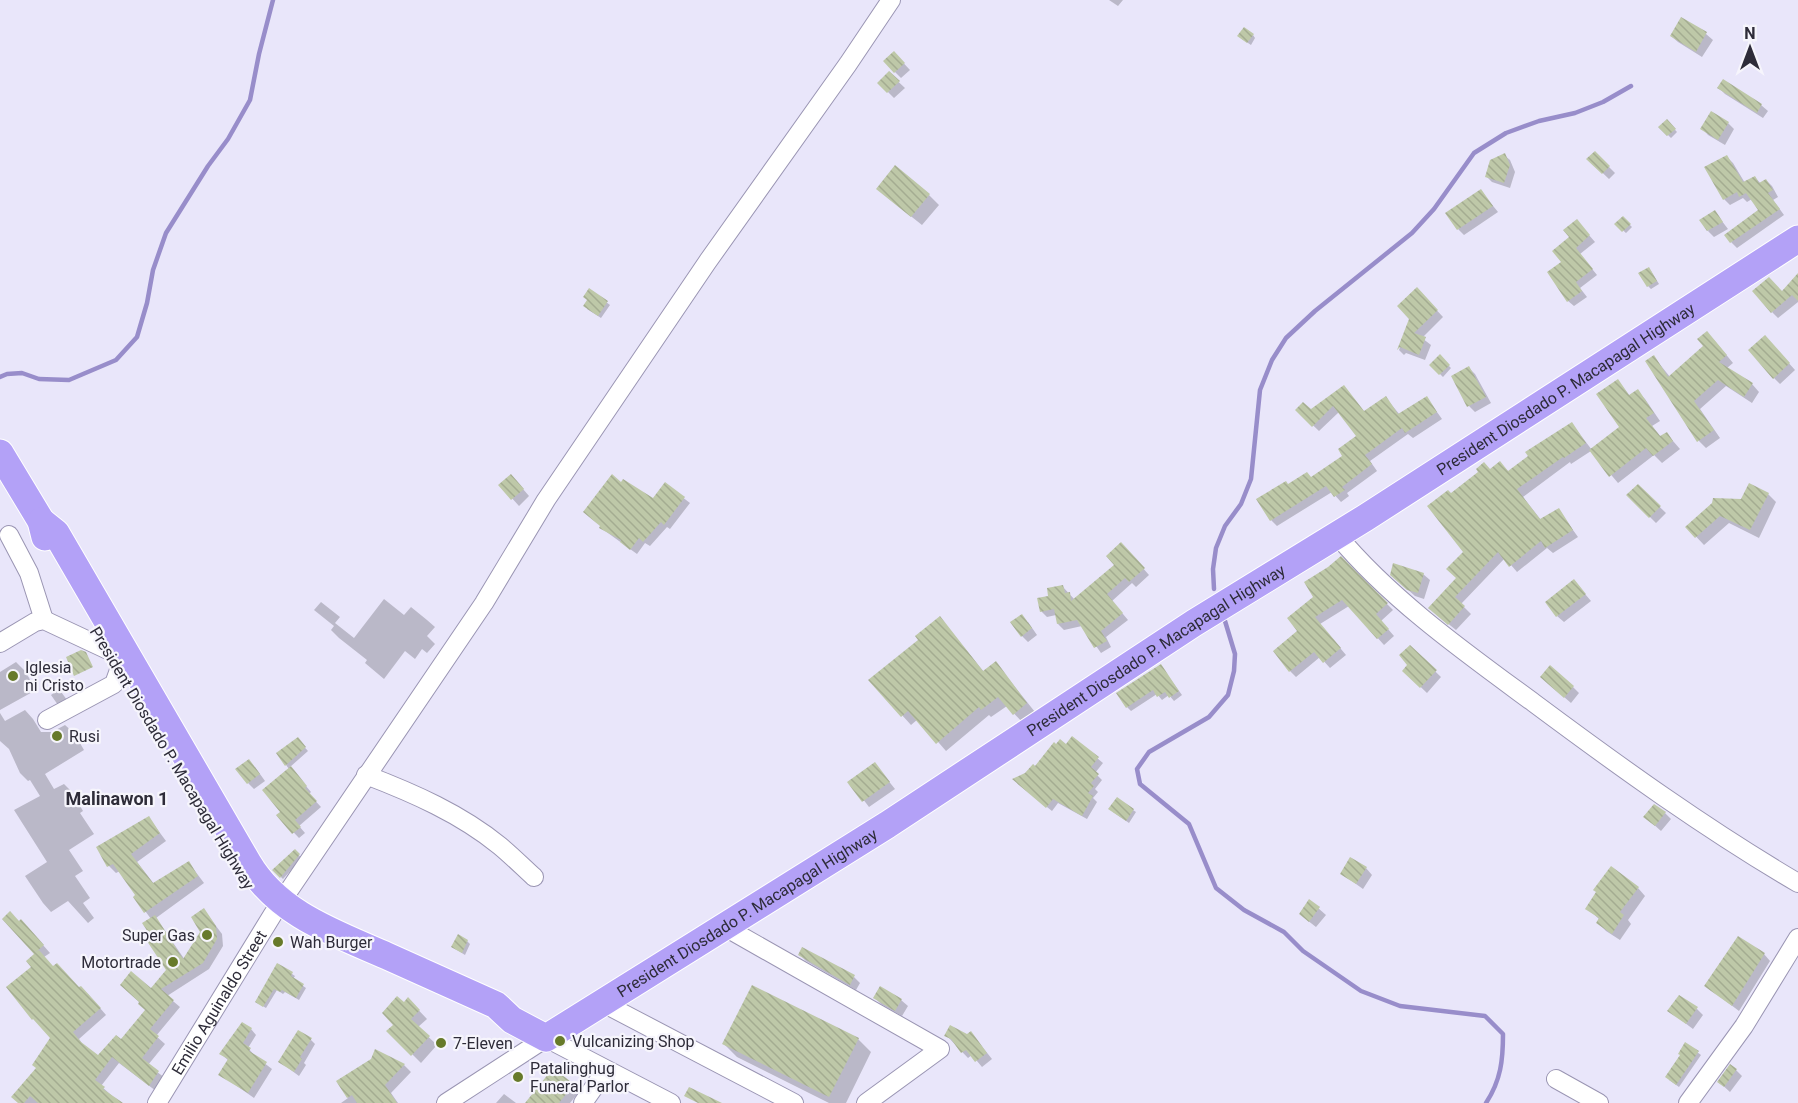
<svg xmlns="http://www.w3.org/2000/svg" width="1798" height="1103" font-family="Roboto,sans-serif">
<style>
.shadow{fill:#0003}
.lines{fill:none;stroke-linecap:round;stroke-linejoin:round}
.stream{stroke:#988dca;stroke-width:4.5}
.building{fill:url(#building-back-hatch)}
.minor-casing{stroke:#9a95b3;stroke-width:20}
.highway-casing{stroke:#fff;stroke-width:29}
.minor{stroke:#fff;stroke-width:18}
.highway{stroke:#b3a1f7;stroke-width:27}
.poi-dot{fill:#677a2a;stroke:#f6f5fc;stroke-width:2}
.labels{text-anchor:middle;dominant-baseline:central;stroke-width:4.5;stroke-linejoin:round;paint-order:stroke}
.street-label{font-size:16px;fill:#2e2c39;stroke:#f6f5fc}
.poi-label{font-size:16px;fill:#2e2c39;stroke:#f6f5fc;text-anchor:start}
.neighbourhood-label{font-size:18px;font-weight:bold;fill:#2e2c39;stroke:#f6f5fc}
</style>
<defs>
<pattern id="building-back-hatch" width="6" height="6" patternUnits="userSpaceOnUse" patternTransform="scale(1.5)"><rect width="6" height="6" fill="#bec8a8"/><path d="M-1 5l2 2M0 0l6 6M5-1l2 2" fill="none" stroke="#a4ac91"/></pattern>
</defs>
<rect width="100%" height="100%" fill="#e9e6fa"/>
<path class="shadow" d="M1109 0H1123L1118 6Z
M1682 19 1706 34 1713 40 1702 57 1678 42 1671 36Z
M1253 35 1255 38 1251 45 1242 39Z
M894 53 910 70 901 78 885 62Z
M889 73 905 88 894 98 879 83Z
M1719 88 1761 105 1768 111 1763 118 1725 94Z
M1667 121 1677 132 1671 138 1660 127Z
M1728 123 1734 129 1725 145 1708 135 1702 128Z
M1595 153 1615 173 1609 179 1588 159Z
M1504 155 1510 160 1515 172 1510 188 1492 182 1487 177Z
M1727 157 1733 163 1745 183 1755 177 1761 184 1766 180 1772 186 1778 197 1773 200 1784 215 1737 248 1731 242 1760 210 1752 199 1747 202 1743 198 1730 205 1724 199 1706 168Z
M1481 191 1498 212 1464 235 1458 229Z
M929 195 939 205 922 225 888 198Z
M1715 212 1728 229 1714 237 1708 231Z
M1623 218 1632 227 1626 233 1616 224Z
M1582 227 1595 242 1580 254 1597 275 1580 288 1587 297 1574 306 1568 301 1564 262Z
M1651 271 1659 284 1651 289 1648 286Z
M1798 281V302L1778 318 1772 312 1782 293Z
M1417 289 1443 317 1422 338 1431 345 1425 360 1406 353 1404 355 1399 350 1411 319Z
M590 290 610 305 601 318 587 309Z
M1714 340 1733 363 1727 368 1752 384 1759 392 1752 403 1726 386 1700 409 1720 438 1706 448 1699 441 1654 357 1670 377Z
M1771 343 1795 370 1780 384 1774 378Z
M1440 357 1451 368 1443 377 1431 365Z
M1469 368 1475 374 1491 403 1475 412 1469 406Z
M1618 381 1630 396 1637 391 1645 399 1660 421 1652 426 1661 437 1666 433 1680 449 1662 463 1654 455 1618 483 1591 451 1571 464 1570 462 1523 497 1541 520 1558 509 1578 537 1553 553 1547 548 1517 572 1505 558 1461 604 1471 614 1456 630 1436 614 1458 578 1465 552 1451 495 1500 463 1509 472 1572 424 1592 450 1621 427Z
M1344 387 1364 412 1386 398 1400 415 1427 398 1442 419 1413 438 1408 434 1370 461 1377 471 1347 493 1349 496 1341 502 1332 492 1277 526 1271 520 1288 486 1312 478 1345 456 1358 436 1339 412 1319 431 1297 410 1311 411Z
M517 482 529 496 519 506 500 485Z
M665 484 690 503 670 529 667 527 650 546 645 543 637 554 601 528 653 500Z
M1638 486 1666 513 1656 523 1628 495Z
M1768 494 1776 502 1759 538 1729 523 1704 545 1687 527 1742 500Z
M1127 550 1149 575 1136 587 1132 583 1112 601 1128 620 1106 637 1111 647 1101 653 1082 626 1064 630 1058 624 1056 615 1047 617 1041 611 1050 598 1063 587 1075 600 1116 566Z
M1341 558 1393 610 1381 621 1394 636 1384 645 1349 606 1320 624 1346 655 1330 668 1320 657 1296 677 1290 671 1300 632 1315 597Z
M1423 574 1430 580 1424 599 1415 596 1398 581Z
M1580 588 1591 601 1564 622 1557 616Z
M384 599 404 615 411 607 427 620 435 627 427 636 435 644 427 653 422 649 415 659 405 651 384 679 365 663 367 660 339 638 331 630 334 626 314 610 321 602 340 617 335 623 354 638Z
M940 618 984 672 996 663 1035 712 1023 723 1007 706 991 717 989 715 946 751 918 719 911 725 870 680 920 640Z
M1028 622 1037 635 1028 642 1022 636Z
M1410 647 1441 677 1427 693 1404 671 1409 665Z
M16 662 25 671 36 690 0 710V672Z
M1161 666 1182 695 1174 701 1169 695 1162 700 1157 694 1131 711 1127 707Z
M1548 683 1573 687 1579 693 1571 703Z
M59 689 67 700 58 705 51 695Z
M25 710 33 719 41 732H52L65 725 74 733 84 750 45 774 54 789 64 784 72 792 83 811 80 813 94 834 69 850 83 871 75 876 90 898 83 903 94 918 88 923 68 901 51 912 43 903 25 876 47 862 14 810 40 796 30 780 28 781 20 773 9 749 0 741V713L5 721Z
M1073 738 1103 763 1095 773 1102 780 1095 789 1098 792 1093 798 1097 802 1087 819 1058 803 1052 811 1018 784 1035 768 1066 746Z
M297 739 308 751 290 767 311 792 309 794 321 807 299 826 305 833 299 838 278 816 282 812 289 769 278 754Z
M875 764 895 789 869 807 850 782Z
M255 767 265 781 254 789 248 783Z
M1133 810 1136 812 1129 823 1113 812Z
M1665 813 1671 819 1661 831 1652 823Z
M149 818 166 841 137 862 154 884 189 863 204 883 156 918 185 960 202 932 204 910 222 934 223 946 209 969 167 996 180 1007 156 1036 165 1044 148 1065 165 1078 156 1091 119 1063 101 1086 120 1103H19L52 1038 33 967 36 955 4 919 19 923 28 928 50 953 44 957 53 968 88 994 106 1015 79 1039 84 1046 99 1057 121 1041 146 1010 151 990 168 970 150 932 151 919 135 897 137 895 120 871 116 873 109 866Z
M295 852 302 858 283 879 274 870Z
M1366 868 1372 875 1363 889 1342 874Z
M1638 888 1645 896 1628 920 1631 924 1620 940 1606 931 1598 923 1600 920 1587 908Z
M1310 901 1326 915 1316 927 1307 920Z
M1739 938 1764 954 1770 961 1739 1011 1706 986Z
M467 941 470 944 465 955 452 947Z
M800 955 854 977 860 983 856 990 806 961Z
M292 974 295 976 293 979 306 988 299 1000 285 992 283 994 277 990 266 1008 256 1002Z
M880 988 901 1000 908 1006 902 1016 881 1004 875 998Z
M408 999 427 1019 418 1027 437 1045 421 1063 389 1031 395 1025 404 1004Z
M1697 1009 1703 1015 1693 1029 1669 1011Z
M251 1029 256 1035 248 1048 255 1056 272 1069 254 1098 220 1074 229 1061 221 1054Z
M946 1035 976 1039 992 1059 982 1067 972 1055 968 1058Z
M858 1039 871 1052 846 1103H829L737 1057 724 1044Z
M311 1040 315 1044 304 1063 306 1065 299 1076 280 1062Z
M1686 1044 1701 1055 1679 1087 1669 1080Z
M404 1065 411 1072 391 1093 398 1103H341L348 1098 338 1081Z
M553 1070 579 1092 570 1103H547Z
M1736 1070 1742 1076 1730 1092 1719 1082Z
M504 1094 516 1103H496Z"/>
<g class="lines">
<path class="stream" d="M0 377 7 374 22 373 39 379 69 380 116 360 137 337 147 303 153 270 166 233 208 166 228 139 250 100 259 54 273 0
M1214 589 1213 569 1216 548 1225 526 1241 504 1251 479 1260 390 1272 360 1286 338 1315 311 1412 233 1434 209 1474 153 1506 133 1539 121 1575 113 1603 102 1631 86
M1225 621 1235 654 1234 671 1228 695 1209 717 1149 752 1137 769 1140 784 1189 824 1216 888 1244 910 1284 932 1303 951 1361 991 1400 1006 1485 1016 1503 1034C1503 1060 1501 1080 1486 1103"/>
</g>
<path class="building" d="M1681 17 1707 32 1696 52 1670 36Z
M1244 27 1254 34 1247 43 1237 36Z
M894 51 905 63 894 73 883 61Z
M889 71 900 81 887 93 877 83Z
M1723 79 1762 104 1757 113 1717 88Z
M1711 111 1729 122 1718 140 1700 129Z
M1667 119 1676 129 1667 136 1658 127Z
M1595 151 1610 166 1602 174 1586 159Z
M1505 153 1510 165 1504 183 1485 177 1490 160Z
M1727 155 1743 182 1755 176 1759 183 1766 179 1773 190 1768 193 1780 209 1730 243 1724 235 1758 210 1746 193 1739 197 1737 192 1723 200 1704 167Z
M895 165 930 194 911 217 876 189Z
M1481 189 1493 206 1457 230 1445 213Z
M1715 210 1723 222 1707 231 1699 220Z
M1623 216 1631 224 1622 232 1614 224Z
M1577 219 1590 235 1576 248 1593 269 1576 282 1582 291 1567 302 1547 272 1561 262 1552 251 1569 237 1563 230Z
M1649 267 1657 281 1647 287 1638 273Z
M1798 273V301L1792 295 1771 313 1752 291 1769 277 1782 291Z
M1417 287 1438 310 1414 333 1426 337 1419 355 1400 347 1397 350 1409 319 1397 306Z
M589 288 608 301 598 316 583 306 587 300 583 297Z
M1707 331 1727 355 1719 362 1753 383 1744 397 1718 380 1694 401 1714 430 1697 442 1645 361 1654 355 1668 377 1703 346 1697 339Z
M1765 335 1790 363 1773 379 1748 350Z
M1440 354 1450 365 1439 375 1429 365Z
M1469 366 1486 397 1467 407 1451 376Z
M1618 379 1629 395 1638 389 1654 413 1646 418 1660 436 1667 432 1673 441 1653 456 1646 448 1609 477 1589 450 1619 427 1596 394Z
M1344 385 1364 411 1386 396 1398 414 1427 396 1437 412 1405 433 1402 428 1365 455 1372 464 1342 487 1345 490 1334 497 1326 486 1270 521 1256 499 1286 481 1288 484 1307 472 1311 477 1342 456 1338 449 1356 436 1333 406 1312 427 1295 410 1303 402 1311 409Z
M1572 422 1586 443 1564 458 1563 457 1517 489 1540 519 1559 508 1573 530 1545 548 1541 541 1509 567 1498 552 1455 597 1465 606 1448 625 1428 608 1456 578 1446 569 1463 552 1427 506 1448 490 1451 493 1478 472 1476 469 1484 462 1490 469 1500 461 1508 471 1528 456 1525 452Z
M511 474 524 489 511 500 498 485Z
M612 474 621 482 623 479 653 498 665 482 685 497 664 525 661 522 643 542 639 538 630 550 620 542 621 540 599 528 600 526 583 512Z
M1749 483 1769 493 1750 530 1720 516 1695 538 1685 527 1712 503 1713 498 1741 499Z
M1638 484 1661 506 1649 518 1626 495Z
M1121 542 1145 568 1129 582 1125 578 1107 594 1123 613 1101 631 1107 641 1094 648 1077 620 1057 624 1054 609 1040 612 1037 598 1048 596 1047 588 1063 585 1065 593 1070 592 1071 601 1114 565 1106 556Z
M1341 556 1388 603 1376 614 1389 629 1377 639 1342 600 1315 617 1341 648 1323 663 1314 652 1289 672 1273 651 1297 631 1287 618 1313 597 1304 582 1328 567Z
M1393 563 1424 573 1418 593 1407 590 1390 575Z
M1574 579 1586 594 1556 617 1545 602Z
M1022 614 1032 628 1021 637 1010 622Z
M940 616 983 671 996 661 1027 703 1013 715 998 697 981 710 979 707 936 744 908 711 901 717 868 680 918 640 915 636Z
M1410 645 1437 670 1420 688 1402 671 1407 665 1399 655Z
M81 650 86 652 93 667 74 676 66 657Z
M1161 664 1179 691 1169 698 1165 692 1157 697 1153 690 1126 708 1116 693Z
M1550 665 1574 686 1564 698 1540 677Z
M1072 736 1099 757 1091 767 1099 774 1091 783 1094 786 1088 793 1093 796 1082 816 1053 799 1046 808 1012 779 1025 773 1033 764 1035 766 1054 742 1056 744 1060 739 1066 744Z
M298 737 306 747 285 766 276 753Z
M249 759 260 774 247 784 235 769Z
M875 762 890 782 862 802 847 782Z
M291 766 307 786 305 788 317 801 295 820 301 827 292 834 276 815 280 812 262 790Z
M1117 797 1134 809 1126 821 1108 809Z
M1654 804 1666 812 1655 826 1643 817Z
M149 816 160 833 131 854 153 883 189 861 198 876 144 913 133 897 135 895 113 864 107 867 96 847Z
M295 849 300 854 280 878 272 870Z
M1350 857 1367 867 1356 884 1340 874Z
M1611 866 1639 887 1620 912 1624 915 1612 934 1596 923 1599 918 1585 909 1596 892 1593 890Z
M1309 899 1320 907 1309 922 1299 914Z
M204 908 216 926 217 939 203 963 161 989 174 1000 150 1029 159 1036 142 1058 159 1071 149 1086 112 1057 95 1080 105 1087 103 1089 123 1103H38L30 1096 24 1103H18L11 1097 36 1068 32 1065 50 1038 33 1019 32 1020 6 987 31 967 26 961 34 954 2 919 10 911 19 921 21 919 44 945 35 953 39 950 53 966 57 963 79 987 81 986 101 1008 73 1032 81 1042 98 1055 116 1035 121 1039 145 1010 138 1004 139 1002 120 985 131 971 151 988 166 970 143 935 148 932 142 923 155 915 183 959 200 932 191 917Z
M458 934 468 940 462 953 451 947Z
M1738 936 1765 953 1732 1006 1704 986Z
M802 947 855 975 850 985 798 955Z
M277 963 293 972 291 976 304 984 296 998 282 990 280 992 274 989 263 1007 255 1002Z
M752 985 859 1038 829 1097 722 1044Z
M880 986 902 999 895 1011 873 998Z
M1679 995 1698 1007 1686 1024 1667 1011Z
M397 996 404 1002 408 997 420 1010 411 1019 430 1036 411 1056 386 1031 393 1025 382 1013Z
M242 1022 252 1028 243 1043 251 1048 249 1051 267 1062 248 1093 218 1075 228 1059 219 1054Z
M950 1025 967 1034 971 1031 987 1053 975 1062 966 1050 961 1053 951 1039 944 1036Z
M298 1030 312 1038 300 1057 302 1059 294 1072 278 1062Z
M1685 1042 1699 1051 1676 1085 1665 1077 1680 1055 1678 1054Z
M375 1049 405 1064 385 1085 397 1103H357L352 1095 347 1098 336 1081 371 1059Z
M1730 1064 1737 1069 1724 1087 1717 1082Z
M553 1068 574 1084 559 1103H525Z
M689 1087 722 1103H698L684 1096Z"/>
<g class="lines">
<defs>
<g id="minor">
<path d="M9 535 29 573 44 620"/>
<path d="M1337 535C1391 600 1466 653 1534 703 1620 767 1706 829 1798 883"/>
<path d="M0 643 35 622 44 620 108 650"/>
<path d="M47 720 114 684 119 670"/>
<path d="M366 775C413 793 461 814 500 846 512 856 523 867 534 877"/>
<path d="M725 927 940 1049 866 1103"/>
<path d="M603 1003 794 1103"/>
<path d="M1556 1079 1599 1103"/>
<path id="s1" d="M157 1103 273 914 484 603 546 500 708 261 848 64 891 0"/>
<path d="M446 1103 546 1038 671 1103"/>
<path d="M583 1103 606 1070"/>
<path d="M1688 1103 1744 1026 1798 938"/>
</g>
<g id="highway">
<path d="M0 453 41 521 45 537"/>
<path id="s2" d="M41 521 56 533 248 863C278 914 335 933 387 956 423 972 459 988 496 1005L512 1020 546 1038 887 825 1194 623 1365 518 1798 239"/>
</g>
</defs>
<use href="#minor" class="minor-casing"/>
<use href="#highway" class="highway-casing"/>
<use href="#minor" class="minor"/>
<use href="#highway" class="highway"/>
</g>
<g class="poi-dot">
<circle cx="13" cy="676" r="6"/>
<circle cx="57" cy="736" r="6"/>
<circle cx="207" cy="935" r="6"/>
<circle cx="278" cy="942" r="6"/>
<circle cx="173" cy="962" r="6"/>
<circle cx="560" cy="1041" r="6"/>
<circle cx="441" cy="1043" r="6"/>
<circle cx="518" cy="1077" r="6"/>
</g>
<g class="labels">
<g class="street-label">
<text stroke="none"><textPath href="#s2" startOffset="1960">President Diosdado P. Macapagal Highway</textPath></text>
<text stroke="none"><textPath href="#s2" startOffset="1474">President Diosdado P. Macapagal Highway</textPath></text>
<text transform="translate(172 758) rotate(59)">President Diosdado P. Macapagal Highway</text>
<text stroke="none"><textPath href="#s2" startOffset="988">President Diosdado P. Macapagal Highway</textPath></text>
<text stroke="none"><textPath href="#s1" startOffset="118">Emilio Aguinaldo Street</textPath></text>
</g>
<g class="poi-label">
<text x="25" y="667">Iglesia<tspan x="25" dy="18">ni Cristo</tspan></text>
<text x="69" y="736">Rusi</text>
<text x="195" y="935" text-anchor="end">Super Gas</text>
<text x="290" y="942">Wah Burger</text>
<text x="161" y="962" text-anchor="end">Motortrade</text>
<text x="572" y="1041">Vulcanizing Shop</text>
<text x="453" y="1043">7-Eleven</text>
<text x="530" y="1068">Patalinghug<tspan x="530" dy="18">Funeral Parlor</tspan></text>
</g>
<g class="neighbourhood-label">
<text x="117" y="798">Malinawon 1</text>
</g>
</g>
<g transform="translate(1750 48)" stroke="#f6f5fc" stroke-width="4.5" paint-order="stroke">
<path d="M0-4.5L10 22L0 15L-10 22Z" fill="#2e2c39"/>
<text y="-9" font-size="16" font-weight="bold" text-anchor="middle" fill="#2e2c39">N</text>
</g>
</svg>
